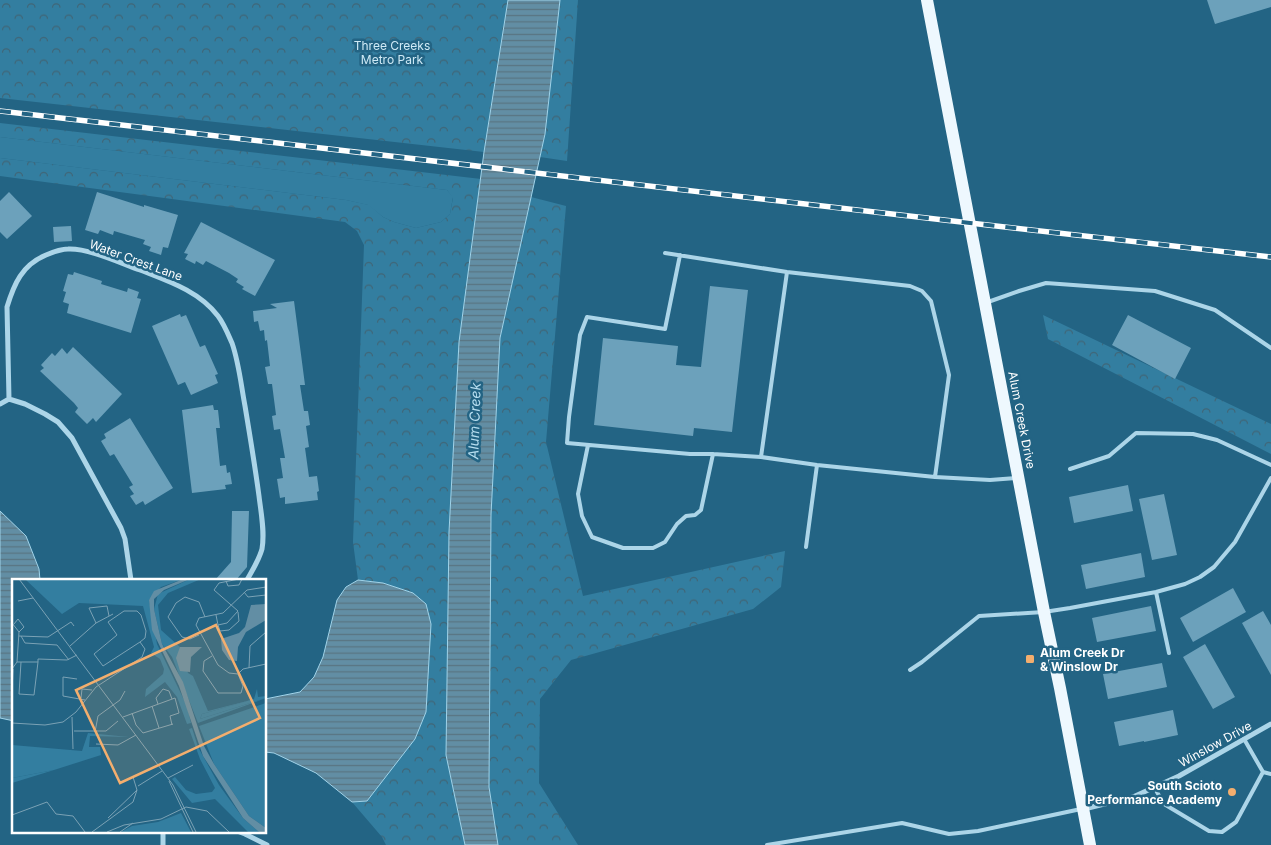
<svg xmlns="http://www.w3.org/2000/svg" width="1271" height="845" font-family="Inter,sans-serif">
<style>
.green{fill:#337ea0}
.forest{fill:url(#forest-crowns)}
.water{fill:url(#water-rules);stroke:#a0d3e9}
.building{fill:#6ca1bb}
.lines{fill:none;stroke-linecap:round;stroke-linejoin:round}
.service{stroke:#acd5e8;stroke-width:4}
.minor{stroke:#acd5e8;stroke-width:5}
.primary{stroke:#eef8fe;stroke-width:12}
.rail-casing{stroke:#fff;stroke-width:5.5}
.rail{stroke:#236484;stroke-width:4;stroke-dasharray:11;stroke-linecap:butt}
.poi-dot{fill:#f3ae6e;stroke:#236484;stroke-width:2}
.labels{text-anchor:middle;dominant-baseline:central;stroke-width:5;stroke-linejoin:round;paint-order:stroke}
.park-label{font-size:12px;fill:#cfeaf6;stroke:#236484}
.street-label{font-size:12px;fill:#fff;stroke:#236484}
.poi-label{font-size:12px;font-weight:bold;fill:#fff;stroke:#236484;text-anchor:start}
.water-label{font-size:14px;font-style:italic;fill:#b7def0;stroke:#236484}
.inset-road{fill:none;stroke:#7ba2b5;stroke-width:1}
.view{fill:#f3ae6e;fill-opacity:0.15;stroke:#f3ae6e;stroke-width:2.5}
.inset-edge{fill:none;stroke:#fff;stroke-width:2.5}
</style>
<defs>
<pattern id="forest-crowns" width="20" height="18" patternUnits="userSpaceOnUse" patternTransform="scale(1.25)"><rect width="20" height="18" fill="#337ea0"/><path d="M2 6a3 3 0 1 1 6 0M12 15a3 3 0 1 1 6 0" fill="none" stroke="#406576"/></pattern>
<pattern id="water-rules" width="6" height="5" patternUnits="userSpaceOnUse" patternTransform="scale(1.25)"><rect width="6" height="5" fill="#628ea4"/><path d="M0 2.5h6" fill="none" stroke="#597481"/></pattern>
</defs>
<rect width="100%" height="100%" fill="#236484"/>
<path class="green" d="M0 137 447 190 453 197 450 214 441 222 416 228 394 222 383 217 368 205 346 200 0 158Z"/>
<path class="forest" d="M0 0H508L484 152 0 98Z
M560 0H578L567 161 540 157 545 134Z
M0 123 481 179 459 342 449 532 446 755 465 845H386L382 837 352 802 367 801 383 583 358 580 353 542 364 245 357 231 345 222 0 176V158L346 200 369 205 383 217 394 222 416 228 441 222 450 214 453 198 447 190 0 137Z
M531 197 566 206 546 442 583 596 785 551 781 587 753 609 571 660 540 699 539 783 578 845H498L489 787 491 515 500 338Z
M1043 315 1271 424V454L1048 339Z"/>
<path class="water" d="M508 0H560L545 134 500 338 491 515 489 787 498 845H465L446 755 449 532 459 342 484 152Z
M0 511 26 536 39 569 40 580H14V721L0 718Z
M358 580 383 583 413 593 426 604 431 624 426 712 415 739 367 801 352 802 316 773 274 753 265 752V699L300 692 314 677 323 657 337 600 346 587Z"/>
<path class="building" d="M1207 0H1271V7L1215 24Z
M9 192 32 216 7 239 0 232V201Z
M97 192 144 207V205L178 215 168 248 163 247 161 255 149 251 151 247 143 244 145 240 114 231 113 235 100 230 98 234 85 230Z
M201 222 275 260 255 296 242 289 244 287 236 282 238 279 229 273 206 261 203 265 196 261 195 264 185 259 188 254 184 253Z
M71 226 72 241 54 242 53 227Z
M74 272 102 281 101 284 127 292 128 288 139 292 137 298 141 299 131 333 67 313 69 304 63 302 66 292 63 291 68 274 73 275Z
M710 286 748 290 732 432 694 428 693 436 594 425 603 338 678 346 676 365 701 367Z
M294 301 305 385H300L304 411H308L310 425 306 426 309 447 305 448 309 477 317 476 319 491 317 492 318 500 285 504V497L280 498 277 479 283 478 280 458H285L280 429 274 430 272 416 276 415 272 384H268L265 367 270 366 267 340 265 341 264 330 260 331 258 321 254 322 253 311 277 308 270 304Z
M180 314 181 317 186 315 200 347 205 345 218 374 215 375 218 383 191 395 185 382 178 385 152 326Z
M1128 315 1191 348 1175 379 1112 345Z
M73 347 122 394 96 422 93 418 87 424 75 412 78 408 74 403 40 371 44 368 41 365 52 353 55 356 62 348 67 354Z
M213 405 214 410H218L220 428H216L220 466 226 465 227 473 230 472 232 484 225 485 226 489 192 493 182 410Z
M130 418 173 488 145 505 143 501 136 505 130 496 134 494 129 487 133 485 114 454 110 456 101 441 106 438 104 434Z
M1128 485 1133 511 1074 523 1069 497Z
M1164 494 1177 555 1152 560 1139 499Z
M232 511H249L247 567 236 580H215L231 562Z
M1141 553 1145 577 1086 589 1081 565Z
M1233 588 1246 612 1193 642 1180 618Z
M1151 606 1156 631 1097 642 1092 618Z
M1263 611 1271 625V675L1242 623Z
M1205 644 1235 697 1213 709 1183 657Z
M1162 663 1167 687 1108 699 1103 674Z
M1173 710 1178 735 1144 742V741L1119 746 1114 722Z"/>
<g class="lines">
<path class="service" d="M665 253 787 272 910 286 922 291 931 301 949 375 935 477
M680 255 665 329 587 317 580 335 569 417 567 443 690 454H713L761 457 817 465 935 477 990 480 1016 478
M988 302 1019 291 1046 283 1155 291 1215 310 1271 348
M588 445 578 494 582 516 592 537 623 548H653L665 542 677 524 686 516 695 515 701 510 713 454
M761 457 787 272
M1070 469 1109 456 1136 433 1193 434 1217 440 1271 465
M806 547 817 465
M1156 592 1169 653
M910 670 922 662 979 616 1044 612 1070 608 1156 592 1185 584 1200 577 1214 567 1235 542 1271 478
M1244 739 1263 772 1271 774
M1154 787 1164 804 1209 831 1222 832 1236 822 1263 772
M767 845 902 823 949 834 978 831 1081 809"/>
<path class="minor" d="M9 399 7 307C14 284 22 265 46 255 53 252 60 249 68 249 89 248 120 263 140 270 168 281 199 291 218 316 224 324 228 334 232 343 239 363 241 385 245 406 250 436 255 466 259 496 261 513 265 532 262 549 259 560 252 571 247 580
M0 404 9 399 25 404 45 414 58 422 72 438 121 528 125 539 131 580
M1084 809 1133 797 1179 776 1271 724
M237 831 245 834 267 845
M163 845V831"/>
<path class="primary" d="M927 0 1044 612 1060 688 1090 845"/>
<defs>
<path id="rail" d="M0 111 970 223 1271 257"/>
</defs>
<use href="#rail" class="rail-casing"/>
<use href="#rail" class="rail"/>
</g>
<g class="poi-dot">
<rect x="1025" y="654" width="10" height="10" rx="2.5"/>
<circle cx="1232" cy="792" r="5"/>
</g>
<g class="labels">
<g class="park-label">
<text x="392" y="45">Three Creeks<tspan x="392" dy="14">Metro Park</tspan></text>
</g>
<g class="street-label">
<text transform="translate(136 260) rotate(20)">Water Crest Lane</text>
<text transform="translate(1022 420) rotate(79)">Alum Creek Drive</text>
<text transform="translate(1215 744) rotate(-29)">Winslow Drive</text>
</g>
<g class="poi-label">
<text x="1040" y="652">Alum Creek Dr<tspan x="1040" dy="14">&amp; Winslow Dr</tspan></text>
<text x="1222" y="785" text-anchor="end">South Scioto<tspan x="1222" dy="14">Performance Academy</tspan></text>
</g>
<g class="water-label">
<text transform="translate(474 421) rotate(-88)">Alum Creek</text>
</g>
</g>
<g transform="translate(12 579)">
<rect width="254" height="254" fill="#236484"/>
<path d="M245 110 246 118 254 117V119L188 140 190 135 242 120ZM42 191 0 204V199ZM169 234 179 253H109L120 247 146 243Z" fill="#337ea0"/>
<path d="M171 0 149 8 137 21 145 65 175 127 179 144 175 145 165 118 153 103 133 118 134 110 151 95 152 90 148 80 139 74 142 68 131 27 67 24 50 35 14 1ZM178 0H189L156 14 146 26 149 51 168 68 176 94 181 97 196 132 243 120 190 135 188 140 254 119 186 144 160 78 150 65 142 30 146 15ZM254 124V249L237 237 202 185 187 147ZM180 149 186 168 207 206 231 239 247 253H236L203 220 180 224 160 200 163 198 174 211 184 215 200 213 203 209 188 180 177 150ZM76 154 117 158 78 157 77 168H88L89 176 42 191 0 199V166L70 172Z" fill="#337ea0"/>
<path d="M171 0H178L152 11 142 20V30L150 65 171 103 192 167 202 185 237 237 254 249V253H247L231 239 191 177 167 107 140 51 137 21 142 12ZM254 25V41L234 53 226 68 225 82 217 81 210 71 209 60 227 54 233 48 239 26ZM168 68H190L179 78 178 93 168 92 164 79Z" fill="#628ea4"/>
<path class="inset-road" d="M7 0 161 206 184 253M214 2 216 7 227 6 230 0M254 8 235 11 211 34 187 39 184 46 206 86 217 94 226 95 231 90 254 85M232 13 236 18 254 16M6 22 21 19M204 36 206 46 215 44 226 32 202 11 207 4 227 0M0 44 7 53 5 83 0 90M84 44 77 29 95 27 97 37M2 45 6 40 12 48 7 53M206 46 208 52 217 51 227 42 226 33M187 56 178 60 170 58 156 38 164 24 173 18 187 23 193 38M7 57 36 58 59 43 62 47M9 57 13 64 45 66 57 81M58 67 84 44 101 35M200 77 192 82 191 92 206 114H229L231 107 226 95M5 83H9L7 115 22 116 26 83H9M26 83V80L55 81 65 76M237 89 238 67 254 53M65 100 51 98V117L73 121M0 113 1 90M69 119 70 110 80 111M146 125 144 119 151 110 157 112 160 120M140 127 147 149M120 134 124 146 131 154 161 145M60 138 61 170M111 138 163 119 167 134 158 137 160 146M0 144 33 146 51 143 64 133 84 108 130 78 133 70 128 63 133 59 134 52 129 36 125 32H112L96 43 105 56 82 75 91 87 128 63M62 152H94L106 142M83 153 86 137 108 121 113 112M84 165 106 166 124 156M156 199 181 186M157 202 181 253M126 207 150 192M174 228 195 232 217 253M0 236 35 223 44 235 61 237 73 253M96 239 125 211M80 253 121 223 125 211 121 198M95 253 112 246 149 240 174 228M108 253 121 244"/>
<path class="view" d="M204 46 248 139 108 204 64 111Z"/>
<rect width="254" height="254" class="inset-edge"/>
</g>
</svg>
